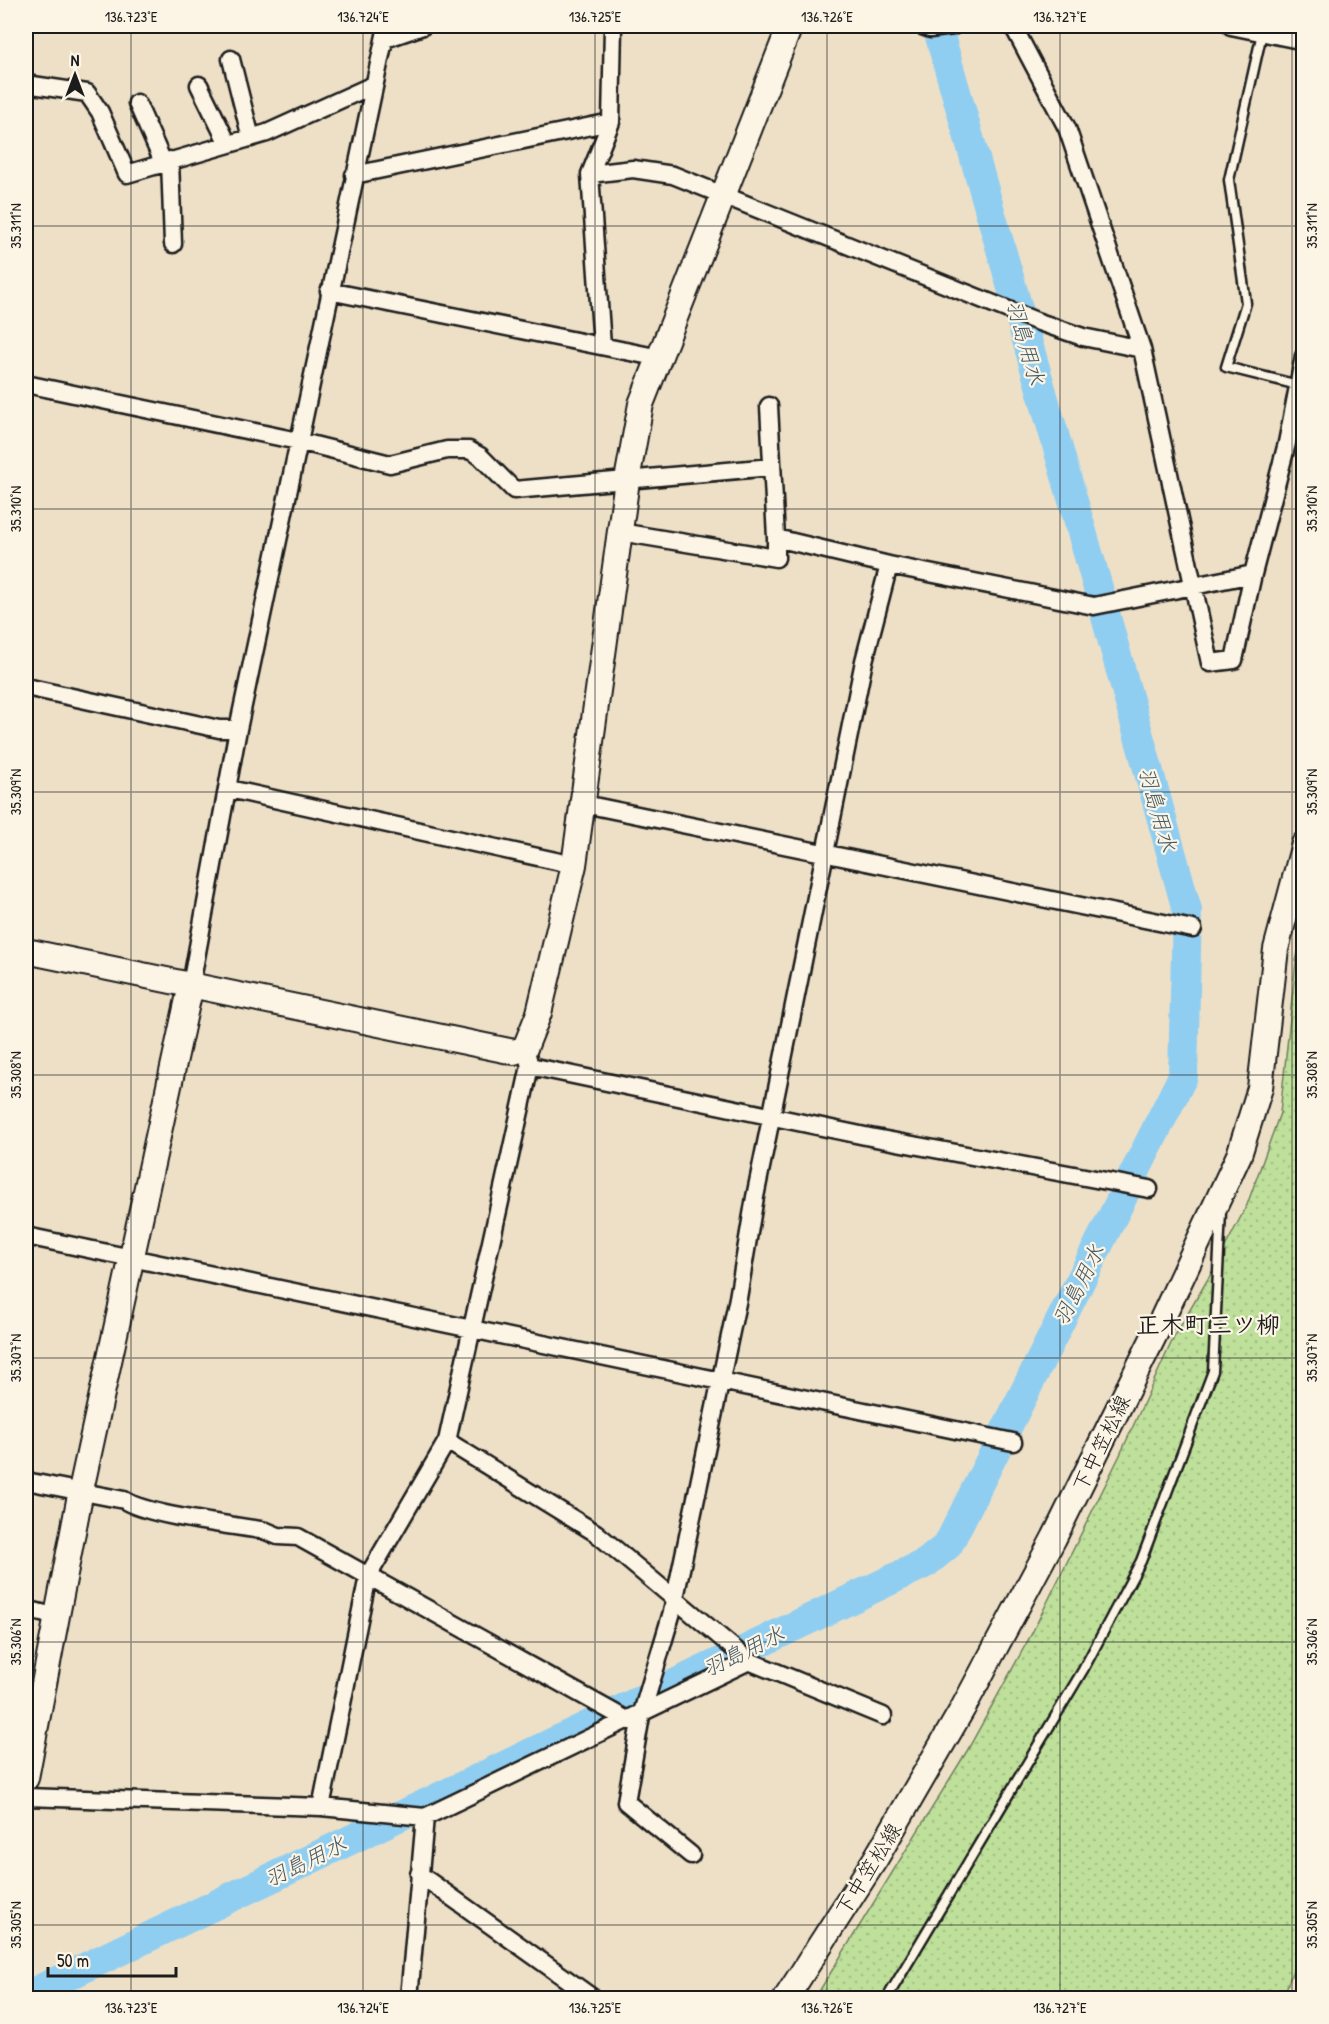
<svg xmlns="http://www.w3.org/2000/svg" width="1329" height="2024" font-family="'Patrick Hand','Klee One',sans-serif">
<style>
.grass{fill:url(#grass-dots);stroke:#6d7e5b;stroke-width:1.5}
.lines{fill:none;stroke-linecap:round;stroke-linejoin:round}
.river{stroke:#90cef1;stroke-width:30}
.lane-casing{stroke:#1c1c1c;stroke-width:13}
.street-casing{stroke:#1c1c1c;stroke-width:21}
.secondary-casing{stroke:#1c1c1c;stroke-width:28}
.lane{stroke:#fcf5e5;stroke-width:8}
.street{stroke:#fcf5e5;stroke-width:16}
.secondary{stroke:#fcf5e5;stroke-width:24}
.ticks{fill:none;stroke:#1c1c1c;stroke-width:1.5;stroke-opacity:0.45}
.labels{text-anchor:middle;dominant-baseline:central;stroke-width:4.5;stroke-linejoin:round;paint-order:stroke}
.street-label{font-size:21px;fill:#1c1c1c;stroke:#fcf5e5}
.water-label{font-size:22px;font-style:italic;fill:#455a67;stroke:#fcf5e5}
.quarter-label{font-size:24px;font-weight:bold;fill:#1c1c1c;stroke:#fcf5e5}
.neatline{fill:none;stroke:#1c1c1c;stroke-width:2}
.ticks-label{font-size:15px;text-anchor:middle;fill:#1c1c1c}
</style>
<defs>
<pattern id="grass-dots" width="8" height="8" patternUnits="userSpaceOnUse" patternTransform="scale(1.5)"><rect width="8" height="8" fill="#bee09a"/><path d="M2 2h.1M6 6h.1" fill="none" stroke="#a3c084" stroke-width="1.8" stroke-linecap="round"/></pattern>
</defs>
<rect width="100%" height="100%" fill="#eee0c7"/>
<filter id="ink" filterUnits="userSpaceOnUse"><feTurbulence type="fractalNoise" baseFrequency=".0167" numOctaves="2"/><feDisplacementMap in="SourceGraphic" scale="12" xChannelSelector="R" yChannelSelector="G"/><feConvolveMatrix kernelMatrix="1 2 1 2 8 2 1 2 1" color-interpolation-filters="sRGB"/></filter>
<g filter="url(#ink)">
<path class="grass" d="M1303 932 1304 1939 1283 1998H815L967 1751 1032 1633 1119 1457 1173 1339 1212 1272 1247 1205 1280 1113 1296 961Z"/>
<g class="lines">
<path class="river" d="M26 1996 926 1563 948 1545 1183 1076 1187 910 1098 588 937 26"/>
<defs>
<path id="lane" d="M1262 33 1229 180 1246 303 1226 367 1298 385
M887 1998 1083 1670 1141 1561 1213 1371 1221 1212"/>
<path id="street" d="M922 26 930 29 953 26
M1013 26 1067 128 1142 349 1210 663 1234 660 1253 574
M1231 26 1304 41
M385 39 423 26
M231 59 251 138
M26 84 87 93 100 112 127 174 267 133 373 85
M199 85 228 144
M137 103 163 162
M170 160 173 244
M590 174 633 169 673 175 1036 321 1083 337 1142 349
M354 175 611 122
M329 291 660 358
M602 346 590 174 611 122 613 26
M26 384 298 441 390 464 447 450H469L480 456 514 490 772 467
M769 406 776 538
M620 532 776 558V538L889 565 1094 606 1253 574 1287 443 1304 356
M26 687 219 729H238
M229 789 574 865
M584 804 1193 929
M191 985 238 729 387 26
M530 1066 870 1137 1149 1189
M26 1236 1013 1442
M447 1441 596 1533 749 1661 883 1716
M26 1481 124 1500C148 1516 233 1525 266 1531L278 1536 298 1537 629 1721
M26 1609 57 1617
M26 1797 321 1807 425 1817 409 1998
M321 1807 368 1576 447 1441 530 1066 525 1048
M425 1817 749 1661
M691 1855 626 1802 641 1716 672 1612 738 1298 755 1197 864 661 889 565
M419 1874 593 1998"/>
<path id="secondary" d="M26 951 514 1052 525 1048 539 1013 574 865 627 480 641 404 790 26
M26 1778 81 1490 191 985
M786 1998 876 1858 963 1708 1054 1538 1157 1330 1239 1155 1260 1088 1276 949 1304 844"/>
</defs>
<use href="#lane" class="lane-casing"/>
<use href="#street" class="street-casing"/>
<use href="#secondary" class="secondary-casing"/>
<use href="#lane" class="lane"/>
<use href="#street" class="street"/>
<use href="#secondary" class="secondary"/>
</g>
</g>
<path class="ticks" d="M131 26V1998M363 26V1998M595 26V1998M827 26V1998M1060 26V1998M1292 26V1998M26 226H1304M26 509H1304M26 792H1304M26 1075H1304M26 1358H1304M26 1642H1304M26 1925H1304"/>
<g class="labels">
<g class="street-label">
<text transform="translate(1101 1443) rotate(-64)">下中笠松線</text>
<text transform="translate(868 1869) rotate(-58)">下中笠松線</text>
</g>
<g class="water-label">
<text transform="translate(1026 342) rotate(74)">羽島用水</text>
<text transform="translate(1158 809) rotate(74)">羽島用水</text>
<text transform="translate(1078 1285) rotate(-63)">羽島用水</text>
<text transform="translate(743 1651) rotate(-26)">羽島用水</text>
<text transform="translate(305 1861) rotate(-26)">羽島用水</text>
</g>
<g class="quarter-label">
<text x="1208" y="1324">正木町三ツ柳</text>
</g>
</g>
<rect width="1329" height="2024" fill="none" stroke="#fcf5e5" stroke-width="66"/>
<g transform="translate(75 75)" stroke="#fcf5e5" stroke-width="4.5" paint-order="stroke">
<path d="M0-4.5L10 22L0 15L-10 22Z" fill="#1c1c1c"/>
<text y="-9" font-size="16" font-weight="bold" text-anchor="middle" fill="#1c1c1c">N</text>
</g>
<path d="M48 1967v9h128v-9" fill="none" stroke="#1c1c1c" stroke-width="3"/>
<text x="57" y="1967" font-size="18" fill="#1c1c1c" stroke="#fcf5e5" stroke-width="4.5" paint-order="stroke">50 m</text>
<rect x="33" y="33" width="1263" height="1958" class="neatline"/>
<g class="ticks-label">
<text x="131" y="22">136.723°E</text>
<text x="363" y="22">136.724°E</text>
<text x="595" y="22">136.725°E</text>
<text x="827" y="22">136.726°E</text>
<text x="1060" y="22">136.727°E</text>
<text transform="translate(16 226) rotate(-90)" y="5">35.311°N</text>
<text transform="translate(1312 226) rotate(-90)" y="5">35.311°N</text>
<text transform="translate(16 509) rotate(-90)" y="5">35.310°N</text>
<text transform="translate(1312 509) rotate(-90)" y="5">35.310°N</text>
<text transform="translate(16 792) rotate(-90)" y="5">35.309°N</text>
<text transform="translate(1312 792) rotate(-90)" y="5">35.309°N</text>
<text transform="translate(16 1075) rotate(-90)" y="5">35.308°N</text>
<text transform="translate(1312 1075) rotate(-90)" y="5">35.308°N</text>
<text transform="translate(16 1358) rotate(-90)" y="5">35.307°N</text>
<text transform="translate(1312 1358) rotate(-90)" y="5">35.307°N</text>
<text transform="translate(16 1642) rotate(-90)" y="5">35.306°N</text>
<text transform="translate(1312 1642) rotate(-90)" y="5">35.306°N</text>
<text transform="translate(16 1925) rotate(-90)" y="5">35.305°N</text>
<text transform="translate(1312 1925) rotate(-90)" y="5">35.305°N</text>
<text x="131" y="2013">136.723°E</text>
<text x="363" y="2013">136.724°E</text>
<text x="595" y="2013">136.725°E</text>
<text x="827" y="2013">136.726°E</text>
<text x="1060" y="2013">136.727°E</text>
</g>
</svg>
